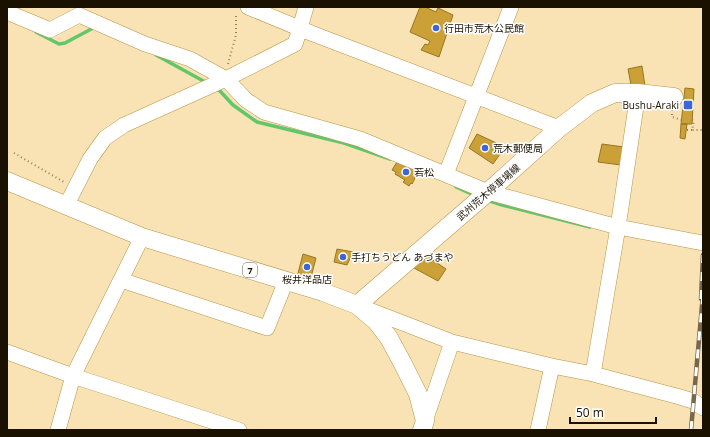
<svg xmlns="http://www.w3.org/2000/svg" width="710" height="437" font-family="'Open Sans','Noto Sans JP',sans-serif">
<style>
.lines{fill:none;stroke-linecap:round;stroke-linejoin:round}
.stream{stroke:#61c76a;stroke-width:3.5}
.building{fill:#cba037;stroke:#987620}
.minor-casing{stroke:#b89544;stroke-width:16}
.major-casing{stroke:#b89544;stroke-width:19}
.path{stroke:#90805f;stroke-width:2;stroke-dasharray:1 3;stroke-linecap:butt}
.minor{stroke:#fff;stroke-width:15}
.major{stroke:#fff;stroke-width:18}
.rail-casing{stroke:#77684b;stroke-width:4.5}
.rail{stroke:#fff;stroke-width:3;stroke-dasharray:9;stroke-linecap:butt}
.poi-dot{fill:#3c65d6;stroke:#fff;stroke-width:1.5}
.labels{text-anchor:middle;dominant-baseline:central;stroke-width:3;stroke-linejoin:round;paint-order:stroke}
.shield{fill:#fff;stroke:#5f584c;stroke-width:1}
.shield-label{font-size:9px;font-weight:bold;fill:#1b1100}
.poi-label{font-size:10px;fill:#1b1100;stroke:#fff;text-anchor:start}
.street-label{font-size:10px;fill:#1b1100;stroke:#fff}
</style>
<rect width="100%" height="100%" fill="#f9e3b5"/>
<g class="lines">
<path class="stream" d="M36 32 59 44 65 43 95 27
M156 55 207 83
M215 88 220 91 233 105 257 122 344 143 390 159
M456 187 476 196
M487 200 502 205 590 227"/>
</g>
<path class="building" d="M420 7H425L436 12 438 8 453 15 439 57 421 50 425 44 428 45 430 41 410 32Z
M642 66 645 86 631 85 628 69Z
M685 88 694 89 692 124H681Z
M681 124H687L685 139 680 138Z
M477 134 505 147 493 164 469 148Z
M602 144 624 147 621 165 598 162Z
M397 162 419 170 412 184 411 183 409 186 403 182 405 180 395 174 396 172 392 170Z
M337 249 353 252 347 265 334 262Z
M303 254 316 258 310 281 297 277Z
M424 254 446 269 438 281 414 268Z"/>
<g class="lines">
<defs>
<path id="minor" d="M248 7 311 33 559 128
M7 12 50 30 79 15 145 44 190 59 226 79 246 100 264 112 360 139 488 192 618 227 703 243
M446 174 511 7
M66 206 90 159 105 138 124 125 226 79 295 44 300 28 306 7
M121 280 267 328 286 281
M364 308 452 342 552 366 593 374 680 397 693 401 703 408
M7 352 73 376 239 430
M593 374 618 227 638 93
M425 421 452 342
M58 430 73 376 142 237
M538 430 552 366"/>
<path id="major" d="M7 181 142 237 323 292 357 305 376 321 389 338 403 364 418 394 425 421 422 430
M357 305 488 192 559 128 592 103 615 93H638L674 97"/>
</defs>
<use href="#minor" class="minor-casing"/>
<use href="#major" class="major-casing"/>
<path class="path" d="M228 64 236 35V13
M672 110V117L682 120
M692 120 694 121 692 130H703
M687 130H692
M14 153 64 182"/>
<use href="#minor" class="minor"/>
<use href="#major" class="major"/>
<defs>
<path id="rail" d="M701 299 703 255
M691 430 703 294"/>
</defs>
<use href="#rail" class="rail-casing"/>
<use href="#rail" class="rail"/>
</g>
<g class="poi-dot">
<circle cx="436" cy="28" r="4"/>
<rect x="683" y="100" width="10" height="10" rx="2"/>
<circle cx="485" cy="148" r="4"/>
<circle cx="406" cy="172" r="4"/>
<circle cx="343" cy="257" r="4"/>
<circle cx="307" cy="267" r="4"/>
</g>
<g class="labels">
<rect class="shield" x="243" y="263" width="14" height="14" rx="3"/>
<g class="shield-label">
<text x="250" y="270">7</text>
</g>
<g class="poi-label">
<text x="444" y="28">行田市荒木公民館</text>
<text x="679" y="105" text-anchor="end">Bushu-Araki</text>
<text x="493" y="148">荒木郵便局</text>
<text x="414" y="172">若松</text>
<text x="351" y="257">手打ちうどん あづまや</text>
<text x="307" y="279" text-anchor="middle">桜井洋品店</text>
</g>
<g class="street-label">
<text transform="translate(488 192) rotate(-41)">武州荒木停車場線</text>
</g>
</g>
<rect width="710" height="437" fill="none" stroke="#1b1100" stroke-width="16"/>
<path d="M570 417v6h86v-6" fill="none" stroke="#1b1100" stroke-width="2"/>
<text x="576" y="417" font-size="12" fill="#1b1100" stroke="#ffffff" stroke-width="3" paint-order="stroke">50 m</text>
</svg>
